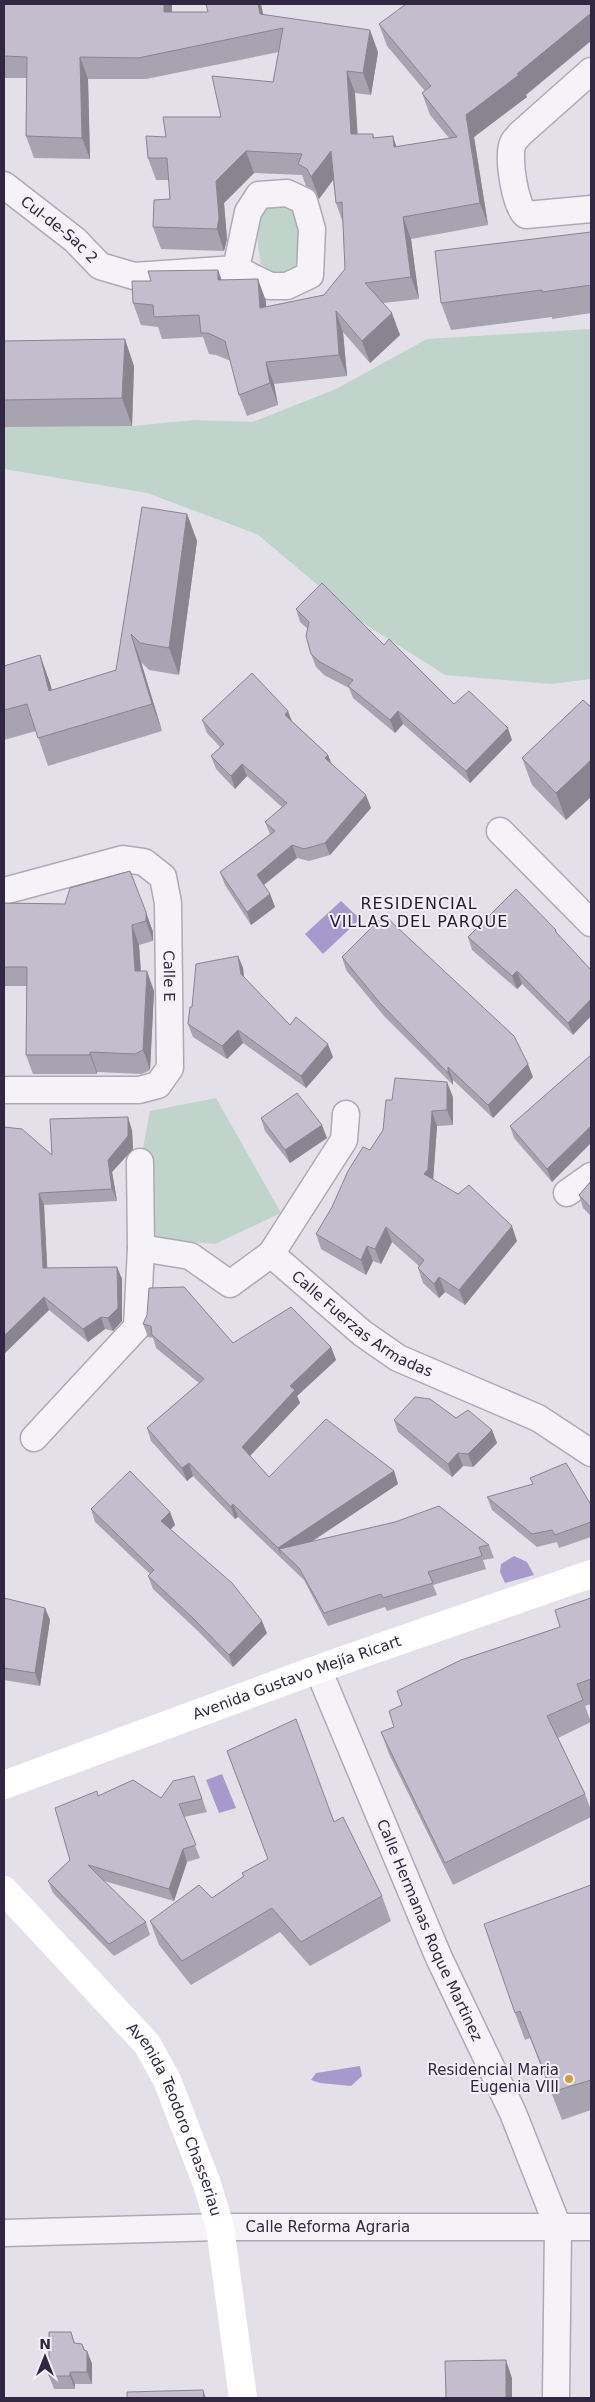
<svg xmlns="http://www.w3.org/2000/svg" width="595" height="2402" font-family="'DejaVu Sans',sans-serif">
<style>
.green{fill:#c0d4cb}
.water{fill:#a899cc}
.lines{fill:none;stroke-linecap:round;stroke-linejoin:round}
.street-casing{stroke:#afa8b8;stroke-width:29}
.street{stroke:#f5f3f8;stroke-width:26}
.secondary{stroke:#fff;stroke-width:28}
.wall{fill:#a8a3b0}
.shaded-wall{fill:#888490}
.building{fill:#c3bdcd;stroke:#888490}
.poi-dot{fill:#d69d3d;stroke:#f2f0f7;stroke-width:2}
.labels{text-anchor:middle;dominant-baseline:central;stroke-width:4;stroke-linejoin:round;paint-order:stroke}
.street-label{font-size:15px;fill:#322742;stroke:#f2f0f7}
.poi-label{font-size:15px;fill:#322742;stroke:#f2f0f7;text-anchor:end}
.neighbourhood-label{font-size:16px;letter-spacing:1px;fill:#251a33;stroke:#f2f0f7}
</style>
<rect width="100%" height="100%" fill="#e4e0ea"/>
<path class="green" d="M265 202 295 206 300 253 296 275 279 277 261 264C256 239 256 226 265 202Z
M591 329V679L551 684 445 675 363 623 257 534 147 493 4 469V423L132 426 194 420 253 422 336 389 427 339Z
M216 1098 281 1213 215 1244 156 1239 148 1167 142 1153 150 1111Z"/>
<path class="water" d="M341 901 360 919 323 954 305 934Z
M514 1556 527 1562 534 1575 505 1583 500 1572 501 1564Z
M222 1774 236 1808 219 1813 206 1780Z
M360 2066 362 2076 351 2086 320 2083 311 2080 316 2073Z"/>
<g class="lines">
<defs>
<g id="street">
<path d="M591 71 520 134C518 137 514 140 513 143 507 156 515 207 526 215L591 209"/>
<path id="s1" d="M4 185 75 240 100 266 134 276 236 269 270 286H287L310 275 312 229 304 201 287 193 259 195 248 212 236 269"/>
<path d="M500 831 591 923"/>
<path id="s2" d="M4 891 123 859 144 862 163 877 168 903 170 1068 158 1085 139 1090H4"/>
<path d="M567 1193 591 1176"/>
<path id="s3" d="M141 1248 190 1256 230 1284 271 1254 362 1333 398 1358 538 1418 591 1453"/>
<path d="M271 1254 344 1140 346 1114"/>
<path d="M34 1438 137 1327 141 1248 140 1162"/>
<path id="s4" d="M318 1669 439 1958 513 2113 558 2227 556 2398"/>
<path id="s5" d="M4 2233 220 2227H591"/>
</g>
</defs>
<use href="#street" class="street-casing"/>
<use href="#street" class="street"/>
<g class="secondary">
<path id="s6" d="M4 1785 318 1669 591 1574"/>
<path id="s7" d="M4 1890 147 2044 167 2080 207 2184 220 2227 243 2398"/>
</g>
</g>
<path class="wall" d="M4 4H172V12L263 14 378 52 371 95 355 93 357 134H373L374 138 393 136 396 147 449 138 430 115 422 93 425 91 387 46 379 24 526 95 527 97 474 137 488 225 411 239 419 299 383 303 400 335 370 363 343 332 347 376 274 384 278 405 247 416 239 395 231 361 216 355 209 354 203 337 162 339 158 327 141 325 133 303 151 281 218 270 221 280 266 301V307L324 295 345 269 343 223 336 203 333 180 319 199 315 191 306 186 302 175 254 173 224 203 227 239 224 251 161 249 153 227 170 199 169 180H156L148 158 166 137 221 117 273 82 279 52 146 79H88L90 159 34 158 26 136 27 78H4Z
M591 232V313L552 319V317L451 330 441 303Z
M4 341 134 366 132 426 4 427Z
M187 514 197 541 179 675 149 670 141 662 162 731 48 766 36 731 4 740V666L40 655 52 690 116 670Z
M296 609 384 645 454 704 512 740 470 783 403 724 395 733 353 698 349 688 324 675 316 667 311 654 308 629 300 622Z
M583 700 566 820 532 785 522 758Z
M202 720 292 721 328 755 331 764 371 808 330 855 309 861 297 858 264 885 270 894 275 907 251 925 225 885 220 872 270 834 265 822 282 807 247 776 235 789 216 769 211 756 220 747 207 733Z
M130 871 153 932V941L139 945 141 971 154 991 150 1070 142 1074 97 1072V1074H33L26 1055 27 986H4V903L65 904Z
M556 930 558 935 573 1035 522 984 517 989 472 950 468 937Z
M238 956 243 968 244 977 290 1025 333 1057 306 1088 243 1043 227 1059 193 1037 188 1024 192 1007Z
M342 957 533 1077 493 1118 453 1080V1085L384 1016 346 970Z
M591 1055 552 1182 514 1138 510 1126Z
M453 1097V1125L437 1126 433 1180 517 1241 465 1305 445 1292 439 1298 423 1283 418 1268 419 1266 392 1242 381 1264 373 1261 366 1275 321 1249 316 1234 383 1130 392 1100Z
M261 1118 327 1138 290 1163 265 1131Z
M4 1127 52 1155 132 1130 133 1149 112 1172 117 1201 44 1205 47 1268 117 1267 122 1279V1321L113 1331 105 1329 88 1342 49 1310 4 1354Z
M591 1181V1216L583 1208 579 1195Z
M143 1324 233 1343 331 1347 336 1360 297 1396 300 1403 250 1456 269 1477 394 1471 398 1484 313 1541 489 1545 494 1558 483 1560 486 1569 433 1585 437 1595 387 1611 385 1607 328 1626 304 1580 238 1517 235 1519 193 1476 187 1481 151 1441 147 1428 199 1383 156 1348 153 1338 148 1337Z
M394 1420 492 1430 497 1443 473 1467 463 1466 452 1477 398 1432Z
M487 1497 591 1505V1537L559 1548 557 1542 537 1547 492 1510Z
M91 1509 170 1512 175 1525 170 1529 267 1633 233 1667 199 1632 153 1589 148 1576 150 1574 95 1522Z
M4 1598 45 1608 50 1620 40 1686 4 1680Z
M591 1598V1704L585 1706 591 1722 558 1738 585 1794 591 1810V1817L453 1885 389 1754 381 1732 394 1727 560 1627Z
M227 1751 334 1822 382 1896 391 1921 310 1966 280 1932 191 1985 159 1945 150 1921 212 1898 243 1877 242 1873 268 1859Z
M194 1776 207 1812 184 1817 200 1858 187 1862 174 1901 104 1881 146 1922 150 1935 114 1956 53 1893 48 1881 70 1860 98 1796 161 1798Z
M591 1885V2110L562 2120 530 2038 525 2040 515 2013Z
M71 2332 75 2343 82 2344 85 2350 87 2351 92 2364V2384H75V2389H54L49 2376Z"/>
<path class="shaded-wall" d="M164 4H172V34L164 12Z
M258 4H261L267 31 260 14Z
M591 13V41L526 95 527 97 474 137 488 225 480 203 466 115Z
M370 30 378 52 371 95 363 73Z
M80 57 88 79 90 159 82 138Z
M347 71 355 93 359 155 351 134Z
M393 136 400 158 394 147Z
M246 151 254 173 224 203 227 239 224 251 217 229 216 181Z
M331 151 338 173 319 199 311 177Z
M403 217 411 239 419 299 411 277Z
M218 270 226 292 218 280Z
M258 279 266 301 267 330 260 308Z
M336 311 343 332 347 376 339 355Z
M392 313 400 335 370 363 362 341Z
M125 339 134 366 132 426 122 398Z
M266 362 274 384 278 405 270 383Z
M187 514 197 541 179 675 169 648Z
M131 634 141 662 162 731 152 704Z
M40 655 50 683 59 718 49 691Z
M288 711 293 724 285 715Z
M398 711 403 724 395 733 390 720Z
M508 728 512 740 470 783 466 771Z
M328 755 333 767 325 758Z
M591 760V797L566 820 556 793Z
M242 764 247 776 235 789 231 776Z
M366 795 371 808 330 855 325 843Z
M292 845 297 858 261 887 257 875Z
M270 894 275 907 251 925 247 912Z
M146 912 153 932V941L146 921Z
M132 925 139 945 142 991 135 971Z
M238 956 243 968 245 987 241 974Z
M147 971 154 991 150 1070 143 1050Z
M517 971 522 984 517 989 512 976Z
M591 999V1016L573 1035 568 1023Z
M238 1030 243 1043 227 1059 222 1046Z
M328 1044 333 1057 306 1088 301 1076Z
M90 1052 97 1072V1074L90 1055Z
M528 1064 533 1077 493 1118 488 1105Z
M448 1067 453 1080V1085L448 1073Z
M447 1082 453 1097V1125L447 1110Z
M432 1111 437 1126 433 1183 424 1174Z
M128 1117 132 1130 133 1149 112 1172 117 1201 112 1189 108 1160Z
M322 1125 327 1138 290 1163 285 1150Z
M591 1126V1143L552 1182 547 1169Z
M39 1193 44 1205 48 1281 43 1268Z
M512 1226 517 1241 465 1305 459 1290Z
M386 1227 392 1242 381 1264 375 1249Z
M367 1246 373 1261 366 1275 361 1260Z
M117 1267 122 1279V1321L113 1331 108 1318Z
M439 1277 445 1292 439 1298 434 1284Z
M44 1297 49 1310 4 1354V1336Z
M101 1317 105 1329 88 1342 83 1329Z
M331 1347 336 1360 297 1396 300 1403 246 1460 242 1447 290 1386Z
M492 1430 497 1443 473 1467 468 1454Z
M458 1453 463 1466 452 1477 448 1464Z
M189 1463 193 1476 187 1481 182 1468Z
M394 1471 398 1484 288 1557 279 1549 283 1560 278 1548Z
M233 1504 238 1517 235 1519 231 1507Z
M170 1512 175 1525 166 1534 161 1521Z
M45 1608 50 1620 40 1686 35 1673Z
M262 1621 267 1633 233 1667 229 1655Z
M183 1849 187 1862 174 1901 169 1889Z
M82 2344 87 2358V2351L92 2364V2384L87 2372Z
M506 2360 512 2378V2398H506Z
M70 2372 75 2384V2389L70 2376Z
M203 2390 206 2398H204Z"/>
<path class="building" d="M4 4H164V12H208L206 4H258L260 14 370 30 363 73 347 71 351 134H373V138L393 136 394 147 457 137 422 93 431 86 379 24 406 4H591V13L517 74 519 75 466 115 480 203 403 217 411 277 365 283 392 313 362 341 336 311 339 355 266 362 270 383 239 395 225 341 208 333H201L199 315 154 317 153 305 133 303 132 281H151L148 271 218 270V280L258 279 260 308 324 295 345 269 342 202 336 203 331 151 311 177 307 169 298 164 302 154 246 151 216 181 219 218 217 229 153 227 154 200 170 199 167 158H148L146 136 166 137 163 117H221L212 76 273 82 283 28 138 58 80 57 82 138 26 136 27 57 4 56Z
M591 232V285L542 292V290L441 303 435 251Z
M125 339 122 398 4 400V341Z
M142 507 187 514 169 648 140 643 131 634 152 704 38 738 27 704 4 710V666L40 655 49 691 116 670Z
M322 583 384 645 389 639 454 704 469 691 508 728 466 771 398 711 390 720 348 686 353 680 320 662 311 654 306 636 309 622 296 609Z
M252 673 288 711 285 715 328 755 325 758 366 795 325 843 304 849 292 845 257 875 270 894 247 912 220 872 275 831 265 822 287 803 242 764 231 776 211 756 224 744 202 720Z
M583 700 591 707V760L556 793 522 758Z
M130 871 146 912V921L132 925 135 971H147L143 1050 135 1054 90 1052V1055H26L27 967H4V903L65 904 70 888Z
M516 889 556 930 555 931 591 970V999L568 1023 517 971 512 976 468 937Z
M384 915 514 1036 528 1064 488 1105 448 1067V1073L380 1003 342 957Z
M238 956 241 974 290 1025 296 1017 328 1044 301 1076 238 1030 222 1046 188 1024 190 1007H192L196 964Z
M591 1055V1126L547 1169 510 1126Z
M395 1078 447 1082V1110L432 1111 428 1169 424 1174 458 1194 469 1185 512 1226 459 1290 439 1277 434 1284 418 1268 424 1260 386 1227 375 1249 367 1246 361 1260 316 1234 332 1207 348 1171 363 1147 370 1150 383 1130 386 1100H392Z
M297 1093 322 1125 285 1150 261 1118Z
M128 1117V1136L108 1160 112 1189 39 1193 43 1268 117 1267 118 1308 108 1318 101 1317 83 1329 44 1297 4 1336V1127L22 1129 52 1155 50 1119Z
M591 1181V1208L579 1195Z
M184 1287 233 1343 291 1307 331 1347 290 1386 295 1390 242 1447 269 1477 326 1419 394 1471 278 1548 233 1504 231 1507 189 1463 182 1468 147 1428 204 1379 152 1335 151 1326 143 1324 147 1315 149 1288Z
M415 1397 430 1399 456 1418 468 1410 492 1430 468 1454 458 1453 448 1464 394 1420Z
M566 1463 591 1505V1522L555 1535 552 1530 532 1534 487 1497 533 1484 530 1478Z
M130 1471 170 1512 161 1521 232 1583 262 1621 229 1655 194 1619 148 1576 154 1570 91 1509Z
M439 1506 489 1545 479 1547 482 1556 428 1572 433 1583 383 1598 381 1594 324 1613 299 1568 279 1549 395 1522Z
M4 1598 45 1608 35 1673 4 1668Z
M591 1598V1679L577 1684 583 1700 547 1716 585 1794 445 1863 381 1732 394 1727 389 1711 402 1705 397 1691 461 1660 560 1627 555 1610Z
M296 1719 334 1822 343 1817 382 1896 301 1942 272 1908 182 1961 150 1921 199 1885 212 1898 244 1876 242 1873 268 1859 227 1751Z
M194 1776 202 1799 179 1804 196 1845 183 1849 169 1889 88 1865 146 1922 109 1944 48 1881 70 1860 55 1808 97 1791 98 1796 133 1780 161 1798 173 1781Z
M591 1885V2080L552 2092 520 2011 515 2013 484 1924Z
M49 2332H71L74 2343 82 2344 84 2350 87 2351V2372H70V2376H49Z
M506 2360V2398H446L445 2361Z
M203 2390 204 2398H127V2392Z"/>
<circle class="poi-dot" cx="569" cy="2079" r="5"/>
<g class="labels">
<g class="street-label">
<text stroke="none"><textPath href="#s1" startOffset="71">Cul-de-Sac 2</textPath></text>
<text stroke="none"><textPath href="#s2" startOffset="268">Calle E</textPath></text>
<text stroke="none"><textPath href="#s3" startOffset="265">Calle Fuerzas Armadas</textPath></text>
<text stroke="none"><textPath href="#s6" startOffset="312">Avenida Gustavo Mejía Ricart</textPath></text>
<text stroke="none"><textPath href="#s4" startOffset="284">Calle Hermanas Roque Martinez</textPath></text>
<text stroke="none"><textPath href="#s7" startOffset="290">Avenida Teodoro Chasseriau</textPath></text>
<text stroke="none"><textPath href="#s5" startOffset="324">Calle Reforma Agraria</textPath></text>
</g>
<g class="poi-label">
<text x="559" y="2070">Residencial Maria<tspan x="559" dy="17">Eugenia VIII</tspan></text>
</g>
<g class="neighbourhood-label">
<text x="419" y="903">RESIDENCIAL<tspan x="419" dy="18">VILLAS DEL PARQUE</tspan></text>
</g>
</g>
<rect width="595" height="2402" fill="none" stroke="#322742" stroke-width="10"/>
<g transform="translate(45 2357)" stroke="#f2f0f7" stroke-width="4" paint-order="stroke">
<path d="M0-4L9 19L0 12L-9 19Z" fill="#322742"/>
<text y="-8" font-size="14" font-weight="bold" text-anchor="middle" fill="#322742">N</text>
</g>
</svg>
